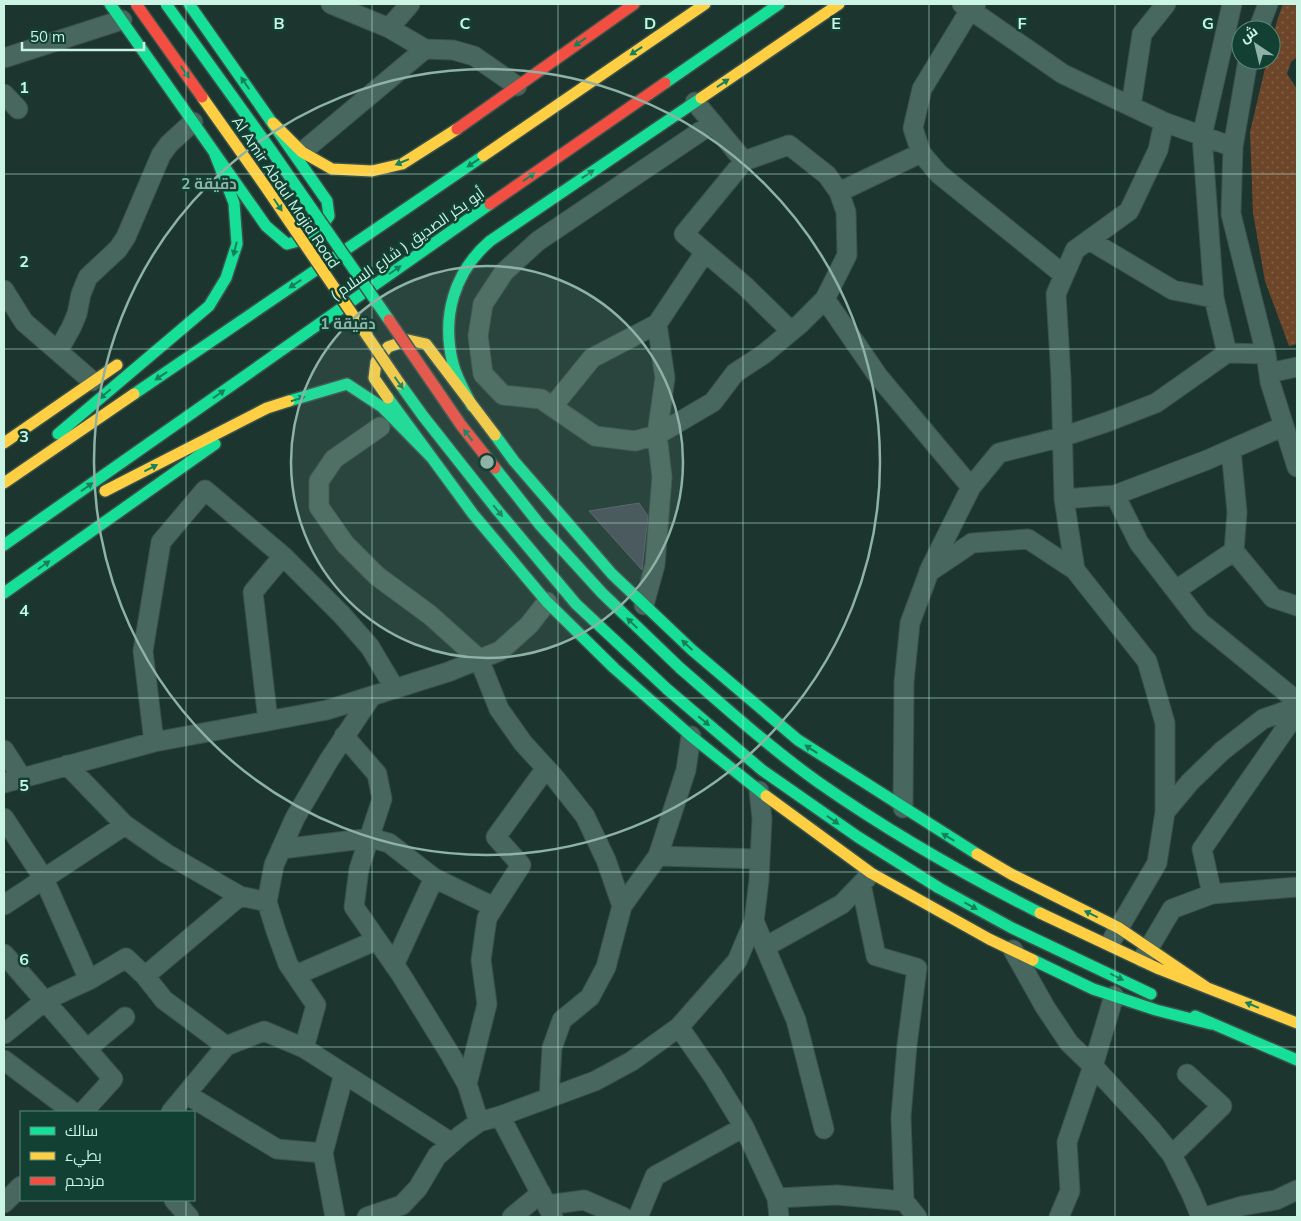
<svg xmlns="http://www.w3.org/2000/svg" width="1301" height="1221" font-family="Mulish,Cairo,sans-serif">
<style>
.green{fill:url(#green-dots)}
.building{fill:#434e55;stroke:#555f67}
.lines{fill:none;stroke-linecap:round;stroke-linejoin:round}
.street-casing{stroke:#3a514a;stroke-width:21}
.fast-casing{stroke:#3a514a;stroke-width:14}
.slow-casing{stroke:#3a514a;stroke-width:14}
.jam-casing{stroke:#3a514a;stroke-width:14}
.street{stroke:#48675e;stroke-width:19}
.fast{stroke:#16e098;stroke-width:11}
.slow{stroke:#ffcf43;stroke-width:11}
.jam{stroke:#f24e42;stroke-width:11}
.fast-bridge-casing{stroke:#3a514a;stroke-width:14;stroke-linecap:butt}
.slow-bridge-casing{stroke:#3a514a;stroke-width:14;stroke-linecap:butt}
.jam-bridge-casing{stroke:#3a514a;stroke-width:14;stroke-linecap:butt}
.fast-bridge{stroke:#16e098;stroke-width:11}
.slow-bridge{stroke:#ffcf43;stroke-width:11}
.jam-bridge{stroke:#f24e42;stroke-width:11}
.oneway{fill:#14815c}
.grid{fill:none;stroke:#cbf4e5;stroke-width:1;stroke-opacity:0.55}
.ring{fill:none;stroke:#8eb2a5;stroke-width:2.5}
.labels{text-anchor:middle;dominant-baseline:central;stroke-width:5;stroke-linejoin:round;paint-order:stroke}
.street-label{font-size:15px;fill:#cbf4e5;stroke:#124134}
.grid-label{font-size:16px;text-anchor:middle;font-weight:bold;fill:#cbf4e5;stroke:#124134;stroke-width:5;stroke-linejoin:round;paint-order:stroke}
.centre{fill:#8eb2a5;stroke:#124134;stroke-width:2.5}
.ring-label{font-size:15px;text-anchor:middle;font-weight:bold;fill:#8eb2a5;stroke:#124134;stroke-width:5;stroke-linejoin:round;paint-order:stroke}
</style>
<defs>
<pattern id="green-dots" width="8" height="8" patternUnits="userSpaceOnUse" patternTransform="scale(1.25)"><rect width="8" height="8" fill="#6d462a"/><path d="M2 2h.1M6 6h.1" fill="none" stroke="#806149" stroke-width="1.8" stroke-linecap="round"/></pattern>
</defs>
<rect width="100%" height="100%" fill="#1c362f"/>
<path class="green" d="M1283 4H1297V57L1291 62 1287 74 1297 89V344L1289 346 1265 281 1253 213 1250 132 1267 60H1271C1271 40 1276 22 1283 4Z"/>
<path class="building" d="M639 503 648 516 642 570 589 511Z"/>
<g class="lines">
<defs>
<path id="street" d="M331 4 389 28 425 49 453 50 474 56 517 86
M962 4 1063 74 1164 122 1233 147
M976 4 970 10 922 89 913 128 921 153 939 174 1064 275
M1232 4 1202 136 1214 298 1227 353 1266 354
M389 28 410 4
M1258 30 1268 4
M4 58 122 20
M1248 60 1233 147 1231 214 1266 354 1270 382 1297 467
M4 94 18 109
M695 102 744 161 789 145 827 175 839 192 846 212 847 255 825 299 800 324 764 354 735 373 713 402 657 435 635 441 595 436 541 399 503 395 483 374 478 336 483 304 504 272 538 241 713 123
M1131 106 1142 34 1166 4
M302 152 425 49
M744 161 684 234 745 286 791 331
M839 192 921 153
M1089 240 1173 290 1214 298
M4 290 24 322 92 381
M825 299 878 376 971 487
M58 351 71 328 77 314 81 294 88 277 118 249 126 237 161 155 169 144 193 122
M1269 373 1297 367
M553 406 592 358 657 324 705 252
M380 427 334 459 319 481V507L345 544 377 576 430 615 479 659 499 709 523 743 555 778 585 816 606 860 622 906
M1231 450 1237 512 1234 551 1273 598 1297 606
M1115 495 1139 543 1200 622 1297 701
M1064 499 1115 495 1207 460 1284 426
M1075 570 1064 499 1061 378 1056 294 1075 250 1129 211 1158 150 1164 122
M929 571 971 487 999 453 1062 437 1107 422 1156 403 1227 353
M1176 590 1234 551
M644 605 655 565 662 477 657 435 665 378 657 324
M268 721 253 592 283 556
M344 736 377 774 382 799 359 869 354 907 400 973 450 1054 467 1084 479 1122
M154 742 143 651 161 542 205 490 283 556 342 615 370 647 395 689
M4 750 22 778
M67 765 125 825 167 854 240 896 267 902
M4 783 154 742 327 710 448 672 500 651 529 625 547 602
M903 808 904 682 910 623 929 572 972 543 1028 539 1075 570 1147 661 1165 723V812L1157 863 1113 938
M1165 812 1190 782 1222 751 1263 719 1297 707
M4 818 44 879 89 980
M281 849 371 838 389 843 434 878 494 907
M658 856 760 859
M861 884 876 956 917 968 907 1045 901 1117 904 1201 917 1217
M1212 894 1202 849 1297 712
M4 905 125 825
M754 921 796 1020 824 1129
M765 947 842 904 867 878
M1013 950 1045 1007 1069 1043 1093 1066 1151 1129 1172 1155 1191 1193 1201 1217
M4 954 113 1079 83 1112
M1143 958 1172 909 1212 894 1297 887
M394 965 434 878
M296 975 377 940
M145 976 164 1000 226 1046
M679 1027 713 1076 744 1127 777 1198 779 1217
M4 1034 46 1000 89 980 126 958 145 976 240 896
M304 1048 316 1005 288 964 276 931 267 902 274 865 295 818 329 760 371 697
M87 1049 125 1017
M4 1060 73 1112
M467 1084 487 1004 481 960 487 918 521 865 496 837 546 768
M186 1094 277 1149 323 1153
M549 1098 552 1048 562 1020 590 997 606 967 622 906 658 856 686 770 691 736
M171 1112 226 1046 264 1031 304 1048 452 1143
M500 1116 553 1217
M1172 1155 1222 1106 1187 1074
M777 1198 837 1195 904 1201
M174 1200 189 1217
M4 1203 21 1186
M547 1205 584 1200 623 1217
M335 1217 323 1153 344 1074
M367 1217 402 1205 418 1188 437 1156 461 1135 479 1122 500 1116 595 1081 632 1061 679 1027 737 961 754 921 759 880 762 819 759 791
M512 1217 541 1193
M638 1217 655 1176 744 1127
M1059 1217 1070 1191 1067 1142 1093 1066 1114 996
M1205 1217 1242 1206 1276 1200 1297 1190"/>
<path id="fast" d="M110 4 266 226 287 244 314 237 329 216 327 201 189 4
M665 83 779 4
M134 394 483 156
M388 398 473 514 547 602 614 668 691 736 766 796
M289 401 347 384 382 407 431 457
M472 406C465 392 457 379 453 364 441 317 454 272 490 241L701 98
M58 434 209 306 226 278 237 244 234 203 214 152
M495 435 514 461 612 574 692 650 798 740 977 854
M4 545 490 204
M4 593 215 444
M680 668C725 707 769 747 818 782 888 831 963 874 1040 913
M667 689 762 770 858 837 939 888 1012 928 1151 994
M1033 960 1093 989 1156 1010 1211 1024
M1195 1016 1297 1060"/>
<path id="slow" d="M701 98 839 4
M273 123 302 152 332 169 372 171 402 164 457 129
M483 156 705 4
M388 398 374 378 376 362 388 347 408 340 426 344 495 435
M4 443 117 365
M4 483 134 394
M105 491 267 408 289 401
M766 796 871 873 989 939 1033 960
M977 854 1011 874 1119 928 1206 987
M1040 913 1159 969 1297 1023"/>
<path id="jam" d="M457 129 634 4
M490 204 665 83"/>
</defs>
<use href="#street" class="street-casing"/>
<use href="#fast" class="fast-casing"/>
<use href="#slow" class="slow-casing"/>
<use href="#jam" class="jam-casing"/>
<use href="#street" class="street"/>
<use href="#fast" class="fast"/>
<use href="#slow" class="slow"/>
<use href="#jam" class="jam"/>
<defs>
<path id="fast-bridge" d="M166 4 271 150 389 320
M400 384 423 416 498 511 576 604 667 689
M495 468 540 525 602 593 680 668"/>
<path id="slow-bridge" d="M202 97 265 186 400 384"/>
<path id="jam-bridge" d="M136 4 202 97
M389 320 461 425 495 468"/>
</defs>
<use href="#fast-bridge" class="fast-bridge-casing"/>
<use href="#slow-bridge" class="slow-bridge-casing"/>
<use href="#jam-bridge" class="jam-bridge-casing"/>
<use href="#fast-bridge" class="fast-bridge"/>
<use href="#slow-bridge" class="slow-bridge"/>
<use href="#jam-bridge" class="jam-bridge"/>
</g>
<defs><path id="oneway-solid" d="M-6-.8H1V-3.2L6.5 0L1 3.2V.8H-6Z" transform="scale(1.25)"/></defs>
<g class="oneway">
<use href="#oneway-solid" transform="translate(580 42) rotate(145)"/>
<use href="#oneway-solid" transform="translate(636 51) rotate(146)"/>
<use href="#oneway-solid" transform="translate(185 72) rotate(55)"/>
<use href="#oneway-solid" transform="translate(245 83) rotate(-125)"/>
<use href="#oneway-solid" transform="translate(723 83) rotate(-34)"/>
<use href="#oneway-solid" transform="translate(402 162) rotate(157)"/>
<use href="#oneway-solid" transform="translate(473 163) rotate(146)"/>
<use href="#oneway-solid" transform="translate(588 174) rotate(-34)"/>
<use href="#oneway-solid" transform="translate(529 177) rotate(-35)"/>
<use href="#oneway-solid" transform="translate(278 205) rotate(56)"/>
<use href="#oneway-solid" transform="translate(235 249) rotate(104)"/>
<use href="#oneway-solid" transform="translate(395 270) rotate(-35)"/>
<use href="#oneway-solid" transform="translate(295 284) rotate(146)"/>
<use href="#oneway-solid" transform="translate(161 376) rotate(146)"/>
<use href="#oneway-solid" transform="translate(399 383) rotate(54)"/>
<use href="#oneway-solid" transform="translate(105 394) rotate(140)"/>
<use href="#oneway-solid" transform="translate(219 394) rotate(-35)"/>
<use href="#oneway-solid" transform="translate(298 399) rotate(-17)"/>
<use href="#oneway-solid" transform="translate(468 435) rotate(-128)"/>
<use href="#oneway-solid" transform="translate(151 468) rotate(-27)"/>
<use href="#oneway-solid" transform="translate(87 487) rotate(-35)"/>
<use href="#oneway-solid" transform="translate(498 511) rotate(51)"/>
<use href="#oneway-solid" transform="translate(44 565) rotate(-35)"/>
<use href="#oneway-solid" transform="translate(632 623) rotate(-136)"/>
<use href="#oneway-solid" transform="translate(687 645) rotate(-137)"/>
<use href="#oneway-solid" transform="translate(704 721) rotate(40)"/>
<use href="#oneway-solid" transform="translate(811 749) rotate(-147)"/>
<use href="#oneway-solid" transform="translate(833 820) rotate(35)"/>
<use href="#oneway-solid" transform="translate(948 837) rotate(-149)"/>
<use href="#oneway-solid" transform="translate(971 906) rotate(29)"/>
<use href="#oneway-solid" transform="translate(1091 914) rotate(-154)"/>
<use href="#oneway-solid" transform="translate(1117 977) rotate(26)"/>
<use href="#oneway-solid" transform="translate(1252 1005) rotate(-158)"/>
</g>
<path class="grid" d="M186 4V1112M372 4V1217M558 4V1217M743 4V1217M929 4V1217M1115 4V1217M4 174H1297M4 349H1297M4 523H1297M4 698H1297M4 872H1297M4 1047H1297M186 1200V1217"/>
<circle cx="487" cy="462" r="196" fill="#8eb2a5" fill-opacity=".12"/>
<g class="ring">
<circle cx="487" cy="462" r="196"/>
<circle cx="487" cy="462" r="393"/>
</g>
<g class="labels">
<g class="street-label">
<text transform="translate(286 192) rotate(56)">Al Amir Abdul Majid Road</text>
<text transform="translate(407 244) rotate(-35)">( شارع السلام ) أبو بكر الصديق</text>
</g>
</g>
<g class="grid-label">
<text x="279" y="29">B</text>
<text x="465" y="29">C</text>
<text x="650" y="29">D</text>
<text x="836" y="29">E</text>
<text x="1022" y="29">F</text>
<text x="1208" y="29">G</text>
<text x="24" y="93">1</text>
<text x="24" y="267">2</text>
<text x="24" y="442">3</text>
<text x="24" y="616">4</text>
<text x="24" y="791">5</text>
<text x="24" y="965">6</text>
</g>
<circle cx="487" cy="462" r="8" class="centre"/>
<g class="ring-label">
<text x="209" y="189">2 دقيقة</text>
<text x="348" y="329">1 دقيقة</text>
</g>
<rect width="1301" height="1221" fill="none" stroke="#cbf4e5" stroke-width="10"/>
<rect x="20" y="1111" width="175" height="90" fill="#124134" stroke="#5c897b"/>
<rect x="30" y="1127" width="25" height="8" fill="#16e098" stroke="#5c897b"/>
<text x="65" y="1136" font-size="15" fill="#cbf4e5">سالك</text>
<rect x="30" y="1152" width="25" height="8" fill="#ffcf43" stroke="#5c897b"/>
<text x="65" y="1161" font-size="15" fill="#cbf4e5">بطيء</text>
<rect x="30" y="1177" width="25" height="8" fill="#f24e42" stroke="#5c897b"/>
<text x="65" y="1186" font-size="15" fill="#cbf4e5">مزدحم</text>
<g transform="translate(1256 45) rotate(325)"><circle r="24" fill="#124134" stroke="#5c897b"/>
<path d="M0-4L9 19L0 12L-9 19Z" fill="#8eb2a5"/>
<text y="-8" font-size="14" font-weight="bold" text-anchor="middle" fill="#cbf4e5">ش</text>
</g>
<path d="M22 42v8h122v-8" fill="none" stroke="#cbf4e5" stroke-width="2.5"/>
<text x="30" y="42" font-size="15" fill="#cbf4e5" stroke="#124134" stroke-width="4" paint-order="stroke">50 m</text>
</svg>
